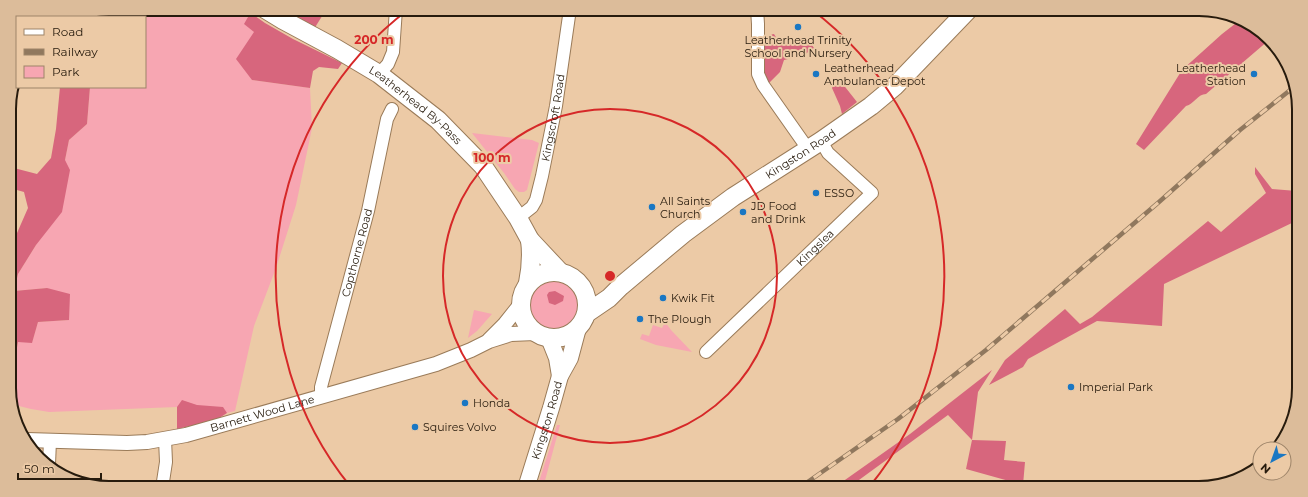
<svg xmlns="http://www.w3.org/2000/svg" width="1308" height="497" font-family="Montserrat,sans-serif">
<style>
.green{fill:#f7a6b2}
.forest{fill:#d7667d}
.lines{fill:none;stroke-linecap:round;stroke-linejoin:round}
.minor-casing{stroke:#9a7b59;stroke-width:14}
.tertiary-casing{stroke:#9a7b59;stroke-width:16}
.secondary-casing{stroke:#9a7b59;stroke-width:18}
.primary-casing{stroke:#9a7b59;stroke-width:20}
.minor{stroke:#fff;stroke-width:12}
.tertiary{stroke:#fff;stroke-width:14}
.secondary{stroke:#fff;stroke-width:16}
.primary{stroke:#fff;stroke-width:18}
.rail-casing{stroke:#90785e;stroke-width:4.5}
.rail{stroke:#eccaa6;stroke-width:3;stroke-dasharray:9;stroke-linecap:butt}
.ring{fill:none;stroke:#d62828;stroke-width:2}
.poi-dot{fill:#1a77c3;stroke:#eccaa6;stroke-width:1.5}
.labels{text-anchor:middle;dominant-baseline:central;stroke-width:4;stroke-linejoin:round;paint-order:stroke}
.poi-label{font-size:11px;fill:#271b0d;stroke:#eccaa6;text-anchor:start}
.street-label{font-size:11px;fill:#271b0d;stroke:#eccaa6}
.rim{fill:none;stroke:#271b0d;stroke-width:2}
.centre{fill:#d62828;stroke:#eccaa6;stroke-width:2}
.ring-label{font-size:12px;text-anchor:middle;font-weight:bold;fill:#d62828;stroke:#eccaa6;stroke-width:4;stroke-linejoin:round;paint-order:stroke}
</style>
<rect width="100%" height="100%" fill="#eccaa6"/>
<path class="green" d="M133 9H237L248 18 254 32 252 80 310 88 312 128 296 205 276 268 254 326 235 411 227 413 216 420 177 429V407L49 412 31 409 11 404V372L13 370 18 342H32L38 322 69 320 47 288 14 291 18 274 36 245 65 160 69 140 87 124 90 87H145V17H123Z
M472 133 532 140 539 143 527 190 524 192H519L515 189 504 173Z
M527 305a27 27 0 1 1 54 0a27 27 0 1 1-54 0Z
M474 310 492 314 477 331 468 338Z
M665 322 671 330 692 352 656 345 640 339 642 334 649 336 653 325 662 328Z
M557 425H560L543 488H537Z"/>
<path class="forest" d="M109 9H133L123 17H70Z
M237 9H245L265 23 293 39 342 63 338 69 319 67 313 71 310 88 252 80 236 59 254 32 244 24 248 17Z
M279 9H321L324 13 314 29Z
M1240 20 1269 40 1206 94C1198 94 1194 104 1186 106L1144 150 1136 144 1182 70 1222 34Z
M774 34 777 39 790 43 807 38 814 48 804 55 784 60 780 72 769 83 765 76 763 40 769 35Z
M836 79 842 83 857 102 842 114 840 106 832 88Z
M60 87H90L87 124 69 140 65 160 70 170 62 212 36 245 18 274 14 291 47 288 70 294 69 320 38 322 32 343 18 342 13 370 11 372 10 249 28 208 24 192 10 188V167L37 174 51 158 56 129Z
M1255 167 1272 189 1297 191 1296 221 1164 284 1162 326 1097 321 1028 359 1023 367 989 385 1005 360 1065 309 1080 324 1092 317 1208 221 1221 232 1266 193 1255 174Z
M555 291 564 296 563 301 555 305 549 303 547 295 549 292Z
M992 370 978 392 972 440 1006 441 1004 460 1025 462 1023 485 966 469 972 440 948 415 848 488H820L830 481 835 487 910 434Z
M182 400 197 405 223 407 227 413 216 420 177 429V407Z"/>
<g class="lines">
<defs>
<g id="minor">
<path d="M757 9 758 24V74L763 85 808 149"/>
<path d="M379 74 388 64 393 52 396 9"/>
<path id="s1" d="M518 218 532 207 536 200 542 176 556 106 570 9"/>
<path id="s2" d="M706 352 872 193 828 153 821 141"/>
<path id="s3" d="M321 397V387L368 211 387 119 392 109"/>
<path d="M49 464 50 441"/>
<path d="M162 488 166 462 165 439"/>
</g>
<g id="tertiary">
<path d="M489 340 504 325 520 305"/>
<path id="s4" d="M27 440 127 443 147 442 186 435 436 364 471 350 489 341 511 334 535 333"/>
</g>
<g id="secondary">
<path d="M549 338 557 358 560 376"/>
<path id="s5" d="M526 488 551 408 560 376 570 358 578 328"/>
</g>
<g id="primary">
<path id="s6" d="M265 9 283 20 337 49 379 74 438 120 483 166 518 218 530 240 560 272"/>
<circle cx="554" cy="305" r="33"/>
<path d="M528 283C531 268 532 255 530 240"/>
<path id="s7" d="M587 313 609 298 621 286 683 234 733 197 821 141 871 106 895 86 969 9"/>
</g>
</defs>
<use href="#minor" class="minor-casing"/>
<use href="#tertiary" class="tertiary-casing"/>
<use href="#secondary" class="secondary-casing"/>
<use href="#primary" class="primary-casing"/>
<use href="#minor" class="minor"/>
<use href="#tertiary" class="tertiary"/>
<use href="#secondary" class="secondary"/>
<use href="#primary" class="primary"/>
<defs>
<path id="rail" d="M799 488 898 419 986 350 1159 202 1240 130 1294 87"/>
</defs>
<use href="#rail" class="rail-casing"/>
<use href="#rail" class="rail"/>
</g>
<g class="ring">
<circle cx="610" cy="276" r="167"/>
<path d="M350 486A334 334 0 0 1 409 9M811 9A334 334 0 0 1 870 486"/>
</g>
<g class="poi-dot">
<circle cx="798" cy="27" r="4"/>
<circle cx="816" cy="74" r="4"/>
<circle cx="1254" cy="74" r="4"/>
<circle cx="816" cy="193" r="4"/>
<circle cx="652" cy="207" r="4"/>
<circle cx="743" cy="212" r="4"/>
<circle cx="663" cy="298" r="4"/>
<circle cx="640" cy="319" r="4"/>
<circle cx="1071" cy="387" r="4"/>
<circle cx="465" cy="403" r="4"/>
<circle cx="415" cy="427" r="4"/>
</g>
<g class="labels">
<g class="poi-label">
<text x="798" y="40" text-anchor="middle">Leatherhead Trinity<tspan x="798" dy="13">School and Nursery</tspan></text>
<text x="824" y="68">Leatherhead<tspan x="824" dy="13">Ambulance Depot</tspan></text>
<text x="1246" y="68" text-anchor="end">Leatherhead<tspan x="1246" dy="13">Station</tspan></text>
<text x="824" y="193">ESSO</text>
<text x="660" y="201">All Saints<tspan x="660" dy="13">Church</tspan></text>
<text x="751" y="206">JD Food<tspan x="751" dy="13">and Drink</tspan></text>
<text x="671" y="298">Kwik Fit</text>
<text x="648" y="319">The Plough</text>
<text x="1079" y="387">Imperial Park</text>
<text x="473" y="403">Honda</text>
<text x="423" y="427">Squires Volvo</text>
</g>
<g class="street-label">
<text stroke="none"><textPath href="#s6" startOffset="179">Leatherhead By-Pass</textPath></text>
<text stroke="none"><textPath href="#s1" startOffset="110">Kingscroft Road</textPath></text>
<text stroke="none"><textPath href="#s7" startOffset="267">Kingston Road</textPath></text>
<text stroke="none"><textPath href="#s2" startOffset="151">Kingslea</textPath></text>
<text stroke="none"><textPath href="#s3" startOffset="149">Copthorne Road</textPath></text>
<text stroke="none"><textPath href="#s4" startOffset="239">Barnett Wood Lane</textPath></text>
<text stroke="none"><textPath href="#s5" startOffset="71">Kingston Road</textPath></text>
</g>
</g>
<path d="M0 0H1308V497H0ZM109 16H1199A93 93 0 0 1 1292 109V388A93 93 0 0 1 1199 481H109A93 93 0 0 1 16 388V109A93 93 0 0 1 109 16Z" fill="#dcbc9a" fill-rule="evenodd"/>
<path class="rim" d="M109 16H1199A93 93 0 0 1 1292 109V388A93 93 0 0 1 1199 481H109A93 93 0 0 1 16 388V109A93 93 0 0 1 109 16Z"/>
<circle cx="610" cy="276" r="6" class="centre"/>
<g class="ring-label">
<text x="374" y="44">200 m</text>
<text x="492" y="162">100 m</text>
</g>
<rect x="16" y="16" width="130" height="72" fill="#eccaa6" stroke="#9d8469"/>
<rect x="24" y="29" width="20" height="6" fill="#ffffff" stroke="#9d8469"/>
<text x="52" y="36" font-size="12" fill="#271b0d">Road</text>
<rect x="24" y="49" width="20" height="6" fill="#90785e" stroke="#9d8469"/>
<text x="52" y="56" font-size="12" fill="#271b0d">Railway</text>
<rect x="24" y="66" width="20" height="12" fill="#f7a6b2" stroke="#9d8469"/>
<text x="52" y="76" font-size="12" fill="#271b0d">Park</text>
<g transform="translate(1272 461) rotate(221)"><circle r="19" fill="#eccaa6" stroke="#9d8469"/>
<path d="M0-3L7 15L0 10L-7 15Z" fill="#1a77c3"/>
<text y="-6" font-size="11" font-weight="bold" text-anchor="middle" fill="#271b0d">N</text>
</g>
<path d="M18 473v6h83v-6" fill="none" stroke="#271b0d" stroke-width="2"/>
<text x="24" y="473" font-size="12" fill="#271b0d" stroke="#eccaa6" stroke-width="3" paint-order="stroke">50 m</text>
</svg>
